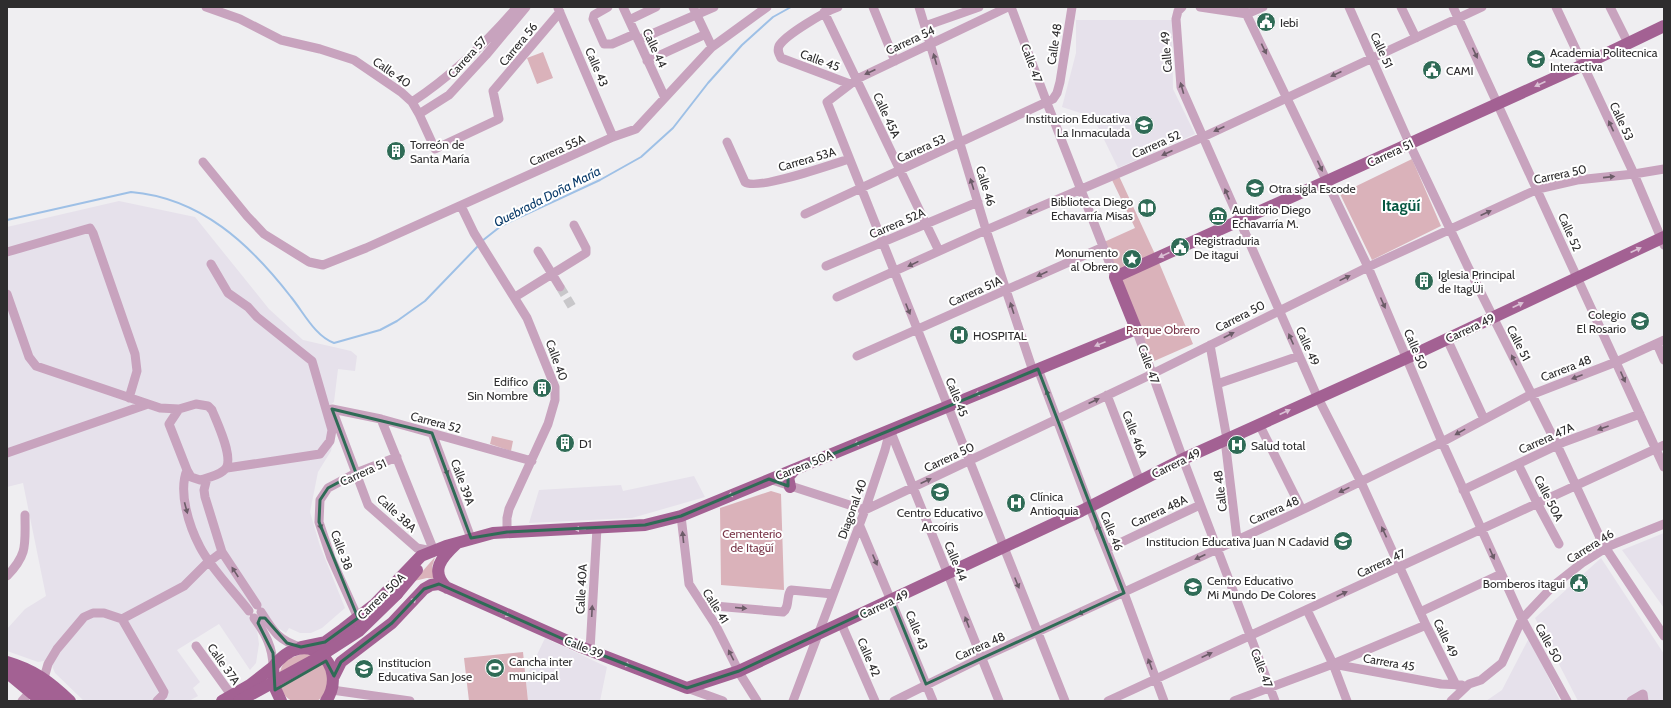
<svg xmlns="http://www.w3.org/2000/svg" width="1671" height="708" font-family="Cabin,sans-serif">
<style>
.built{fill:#e6e1eb}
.green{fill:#dab2ba}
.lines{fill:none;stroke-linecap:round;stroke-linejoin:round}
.stream{stroke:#9ec0e6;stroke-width:2}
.minor-tunnel{stroke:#c8c7ca;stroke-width:9;stroke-dasharray:9 4.5;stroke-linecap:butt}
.minor{stroke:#c8a3be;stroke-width:9}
.major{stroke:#a36193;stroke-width:12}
.major-bridge{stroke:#a36193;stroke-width:12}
.oneway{fill:#6c5c68}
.oneway2{fill:#dac0d4}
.marked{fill:none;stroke:#2f6b56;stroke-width:3;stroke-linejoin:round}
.labels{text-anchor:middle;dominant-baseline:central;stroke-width:4;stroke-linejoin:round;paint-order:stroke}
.poi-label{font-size:12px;fill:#2e2d2e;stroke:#fff;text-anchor:start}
.street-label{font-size:12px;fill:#2e2d2e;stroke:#fff}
.park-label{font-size:12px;fill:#7a3649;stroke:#fff}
.water-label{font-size:13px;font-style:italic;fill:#0b3c6b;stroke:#fff}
.district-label{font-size:16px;font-weight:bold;fill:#065741;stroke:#fff}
</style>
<rect width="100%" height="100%" fill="#efeef1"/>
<path class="built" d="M1076 20H1172L1173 89 1195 134 1118 168 1093 117 1062 107 1076 53Z
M119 201 195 217 269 309 303 340 351 351 357 356 355 371 338 369 334 402 329 406 336 429 331 451 318 472 310 512 320 546 345 608 322 628 311 633H300L289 628 286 633 278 628 258 604 247 613 257 630 259 644 256 663 250 670 219 624 177 650 200 682 193 688 198 696 189 701H84L55 673 52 666 44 661 38 662 7 651V629L25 609 46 596 23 483 7 487V227Z
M694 476 705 497 632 518 529 523 539 490 621 485 623 491Z
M1664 533V608L1622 550Z
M1601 558 1664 654V701H1578L1535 618Z
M545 638 607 667 600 701H528L526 678Z
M1529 638 1560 701H1486L1502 690Z"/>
<path class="green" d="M543 52 553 78 537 84 527 58Z
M1412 159 1441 226 1372 260 1340 194Z
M1119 176 1160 265 1193 344 1152 362 1104 242 1135 228 1112 180Z
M492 436 513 441 511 451 490 444Z
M771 491 781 494 784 590 721 585 720 508Z
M435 557 432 567 437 579 427 578 414 581Z
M523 652 528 701H469L464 658Z
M305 653C309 655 318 658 321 662 331 673 330 693 317 701 310 701 298 703 292 701 278 695 275 669 287 660 292 657 299 655 305 653Z"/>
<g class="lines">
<path class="stream" d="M7 220 131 192C201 198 250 244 291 297 304 313 315 336 334 343L380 330 397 321 425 301 478 246
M482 241 501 226 600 180 641 157 673 128 708 83 742 45 773 17 791 7"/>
<path class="minor-tunnel" d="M560 287 574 310"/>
<path class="minor" d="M206 7 240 19 281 40 320 49 354 60 401 92 412 102 419 114 435 149 499 119 493 91 560 12
M608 7 594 15 593 19 604 44H612L635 34
M623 7 665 98
M693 7 712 47
M838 7C826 11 785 35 779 46 777 51 779 54 781 58L850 84
M873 7 895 61
M919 7 986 230 1033 371
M1008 7 857 79 827 102 1065 701
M1011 7 1047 103 1115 277
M1182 7 1178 11 1176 19 1181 87 1316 394 1361 482 1426 625 1456 685
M1200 7 1247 14
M1243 7 1368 267 1442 442 1522 619 1567 701
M1349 7 1411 147 1468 267 1557 445 1603 544 1664 636
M1401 7 1416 38
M1453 7 1664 467
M1556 7 1634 174 1664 245
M1610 7 1628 43
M558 8 613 137
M824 12 939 251
M1247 14 1263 7
M629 20 656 7
M925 26 979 7
M638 40 714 7
M647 61 706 34
M412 102C451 76 486 43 517 7
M419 114 449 95 486 55 526 7
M727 142 745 182C756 191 833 164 849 159
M203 162 247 216 264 234 309 262 323 265 366 248 613 137 636 129 712 47 767 7
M461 206 474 233 527 318 555 387V400L548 424 509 509 507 518V532
M805 214 1053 99 1057 93 1060 82 1072 7
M538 251 560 287
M7 252 90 228 93 233 135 354 137 371 129 398
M211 264 228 293 248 307 257 317 312 361 332 430 330 441 320 454 227 468
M826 266 978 202
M7 294 29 357 36 366 160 408 179 409
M515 297 586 253V248L574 225
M837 297 986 230 1203 137 1482 7
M1136 329 1183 459 1275 701
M1447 339 1484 419
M1657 344 1664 360
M1210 345 1227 439
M857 356 1103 247
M1038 369 1092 513 1124 593 1164 701
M1217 384 1299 356
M1107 395 1140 481
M196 404 208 406 212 410C217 423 237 463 223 471 217 476 207 478 200 480L191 477 187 470 169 424 179 409Z
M381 419 434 551
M1259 424 1302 510
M890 430 999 701
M432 433 471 538
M1225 440 1237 539
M7 453 148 404
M1518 464 1537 503 1559 544
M187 470C178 492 189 526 200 547 212 570 233 590 249 611
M207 478 204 490 205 497 222 552 257 605
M769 479 865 510 1148 376 1368 267 1538 189 1577 180 1634 174 1664 169
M1463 490 1564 442 1640 414
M681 516 689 584 715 624 740 674 757 701
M859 524 933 701
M1107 549 1200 505
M432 551 417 548 368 505 332 409 381 419 532 461
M7 576C28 554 25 545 25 515
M703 605 783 612C790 607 786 596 791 590L833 594
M1307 610 1333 664 1347 701
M261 612C273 631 279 641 301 647
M1420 612 1501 574
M254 618C265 633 273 647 273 667
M358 618 331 558 319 522 320 500 328 488 356 473 397 457
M122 619 184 586 206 564 222 552
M841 623 875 701
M196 646 232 696
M590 650 597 528
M1333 664 1441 684 1462 685
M44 678 48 664 57 649 84 617 93 613H104L122 619 164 692 163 695 157 701
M687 688 723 701
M332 690 410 701
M22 701 31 691
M793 701 865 510 885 450 890 430
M894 701 981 658 1302 510 1442 442 1528 396 1616 362 1664 340
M1108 701 1664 445
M1234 701 1333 664 1426 625
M1451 701 1469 684 1481 680 1502 663 1522 619 1553 586 1582 563 1609 546 1664 524
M1631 701 1643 694 1644 701"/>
<path class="major" d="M790 487 788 477 794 470
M447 588C429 571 442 557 456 544
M397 594 417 570
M301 647 325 642 343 629 375 604 421 556 446 546 493 533 645 525 681 516 1136 329 1115 277 1583 65 1664 26
M7 662C34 670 49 681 70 701
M7 672 31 679 56 701
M11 676 41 701
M334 676 341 662 392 623 424 589 431 585 439 584 581 647 687 688 739 671 1081 511 1183 459 1411 356 1664 237
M222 701 250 685 273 667
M281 701 275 688 273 667C306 623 350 666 326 701"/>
<path class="major-bridge" d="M239 701 314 660 359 631 397 594"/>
</g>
<defs><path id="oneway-solid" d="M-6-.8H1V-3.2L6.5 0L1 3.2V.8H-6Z"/></defs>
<g class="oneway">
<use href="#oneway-solid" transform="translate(1264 49) rotate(64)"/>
<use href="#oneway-solid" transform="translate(1475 53) rotate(65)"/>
<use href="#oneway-solid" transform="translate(935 59) rotate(-106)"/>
<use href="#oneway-solid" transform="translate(870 72) rotate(155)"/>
<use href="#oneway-solid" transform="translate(1336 74) rotate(155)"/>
<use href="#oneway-solid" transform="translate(1182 88) rotate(-106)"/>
<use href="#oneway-solid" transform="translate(1611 126) rotate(-115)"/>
<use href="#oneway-solid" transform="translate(1219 129) rotate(155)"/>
<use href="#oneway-solid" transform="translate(1167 153) rotate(156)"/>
<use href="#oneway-solid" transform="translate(1320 166) rotate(65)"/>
<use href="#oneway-solid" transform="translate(1609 177) rotate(-6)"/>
<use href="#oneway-solid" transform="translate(972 184) rotate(-107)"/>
<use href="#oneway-solid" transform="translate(1227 194) rotate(-113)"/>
<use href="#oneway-solid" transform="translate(1032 211) rotate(157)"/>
<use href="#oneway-solid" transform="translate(1486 213) rotate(-25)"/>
<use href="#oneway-solid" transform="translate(913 264) rotate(154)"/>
<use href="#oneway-solid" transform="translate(1042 274) rotate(156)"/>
<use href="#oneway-solid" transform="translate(1345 278) rotate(-26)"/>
<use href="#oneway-solid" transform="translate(1383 303) rotate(66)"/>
<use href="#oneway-solid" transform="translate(1012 308) rotate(-108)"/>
<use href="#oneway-solid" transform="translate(908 309) rotate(68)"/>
<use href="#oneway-solid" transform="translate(1229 335) rotate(-27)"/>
<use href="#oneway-solid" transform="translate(1291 339) rotate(-114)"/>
<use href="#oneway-solid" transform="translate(1514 360) rotate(-117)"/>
<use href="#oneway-solid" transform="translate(1577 377) rotate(159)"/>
<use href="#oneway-solid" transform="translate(1623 377) rotate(66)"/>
<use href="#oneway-solid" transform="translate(1048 395) rotate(-111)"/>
<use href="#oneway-solid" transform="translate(1094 401) rotate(-25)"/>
<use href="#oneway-solid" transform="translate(1603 428) rotate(160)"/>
<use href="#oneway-solid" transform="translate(1460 432) rotate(151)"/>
<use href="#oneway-solid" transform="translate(446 470) rotate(70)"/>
<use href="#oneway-solid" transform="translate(926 481) rotate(-25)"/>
<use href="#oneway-solid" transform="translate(1344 490) rotate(154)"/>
<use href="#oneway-solid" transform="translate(186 508) rotate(75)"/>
<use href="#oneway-solid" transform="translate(320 524) rotate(78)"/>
<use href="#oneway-solid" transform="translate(1099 530) rotate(-112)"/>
<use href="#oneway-solid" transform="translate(1384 532) rotate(-115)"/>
<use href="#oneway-solid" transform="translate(683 537) rotate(-96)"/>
<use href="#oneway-solid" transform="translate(1492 554) rotate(66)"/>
<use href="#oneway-solid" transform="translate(1200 557) rotate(155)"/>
<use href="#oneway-solid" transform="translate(875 560) rotate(67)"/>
<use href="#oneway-solid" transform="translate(235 572) rotate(-123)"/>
<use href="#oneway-solid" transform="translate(1017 583) rotate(68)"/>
<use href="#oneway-solid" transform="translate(1342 594) rotate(-25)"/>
<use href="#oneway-solid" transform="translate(741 608) rotate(5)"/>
<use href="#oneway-solid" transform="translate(592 611) rotate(-87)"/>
<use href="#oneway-solid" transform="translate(1083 612) rotate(155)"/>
<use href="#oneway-solid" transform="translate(967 622) rotate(-111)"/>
<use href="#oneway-solid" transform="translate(731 655) rotate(-117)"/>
<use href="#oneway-solid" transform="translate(1207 655) rotate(-25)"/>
<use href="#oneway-solid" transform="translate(1150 664) rotate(-110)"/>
</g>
<g class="oneway2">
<use href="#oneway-solid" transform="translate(1540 84) rotate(156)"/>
<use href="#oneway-solid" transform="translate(1636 250) rotate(-25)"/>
<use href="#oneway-solid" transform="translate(1164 255) rotate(156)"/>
<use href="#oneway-solid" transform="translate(1518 305) rotate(-25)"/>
<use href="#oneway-solid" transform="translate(1100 344) rotate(158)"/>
<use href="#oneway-solid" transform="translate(980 393) rotate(158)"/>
<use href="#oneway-solid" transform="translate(1285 412) rotate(-25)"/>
<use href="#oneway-solid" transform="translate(859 443) rotate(158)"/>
<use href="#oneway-solid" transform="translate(733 494) rotate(157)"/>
<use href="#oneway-solid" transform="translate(580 529) rotate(178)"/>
<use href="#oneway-solid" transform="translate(412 602) rotate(-46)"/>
<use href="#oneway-solid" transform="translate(505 614) rotate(23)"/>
<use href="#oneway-solid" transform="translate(625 664) rotate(21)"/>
</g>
<path class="marked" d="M1038 369 1124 593 926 684 892 600 739 671 687 688 581 647 439 584 424 589 392 623 341 662 334 676 326 661 275 690 273 653 258 623 260 618H265L287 643 301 647 325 642 358 618 319 522 320 500 328 488 356 473 332 409 432 433 471 538 507 532 645 525 681 516 769 479 788 486V477L794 470Z"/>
<defs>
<symbol id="civic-disc" viewBox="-11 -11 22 22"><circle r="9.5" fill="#2f6b56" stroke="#fff"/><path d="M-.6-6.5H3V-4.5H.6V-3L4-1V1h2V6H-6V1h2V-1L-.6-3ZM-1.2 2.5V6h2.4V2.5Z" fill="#fff"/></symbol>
<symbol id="school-disc" viewBox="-11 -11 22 22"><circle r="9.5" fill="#2f6b56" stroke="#fff"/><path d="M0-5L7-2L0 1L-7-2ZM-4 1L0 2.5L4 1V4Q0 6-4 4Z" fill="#fff"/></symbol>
<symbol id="building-disc" viewBox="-11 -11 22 22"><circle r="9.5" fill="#2f6b56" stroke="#fff"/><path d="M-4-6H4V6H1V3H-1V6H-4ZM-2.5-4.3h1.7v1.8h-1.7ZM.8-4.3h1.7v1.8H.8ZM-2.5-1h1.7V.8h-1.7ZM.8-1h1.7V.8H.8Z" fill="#fff"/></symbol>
<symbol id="library-disc" viewBox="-11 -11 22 22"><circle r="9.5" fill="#2f6b56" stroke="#fff"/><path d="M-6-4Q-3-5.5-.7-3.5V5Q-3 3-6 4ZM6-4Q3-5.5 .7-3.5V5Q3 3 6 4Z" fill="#fff"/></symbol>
<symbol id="museum-disc" viewBox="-11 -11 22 22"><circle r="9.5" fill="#2f6b56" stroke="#fff"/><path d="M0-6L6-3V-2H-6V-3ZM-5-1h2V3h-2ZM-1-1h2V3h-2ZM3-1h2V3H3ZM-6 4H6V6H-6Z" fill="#fff"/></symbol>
<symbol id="sight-disc" viewBox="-11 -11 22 22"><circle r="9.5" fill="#2f6b56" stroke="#fff"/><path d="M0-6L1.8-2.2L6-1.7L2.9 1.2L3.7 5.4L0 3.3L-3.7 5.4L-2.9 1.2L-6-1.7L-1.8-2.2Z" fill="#fff"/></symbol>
<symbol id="hospital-disc" viewBox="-11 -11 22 22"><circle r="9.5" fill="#2f6b56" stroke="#fff"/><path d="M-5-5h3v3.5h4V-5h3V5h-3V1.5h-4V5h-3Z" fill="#fff"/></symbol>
<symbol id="stadium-disc" viewBox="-11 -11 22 22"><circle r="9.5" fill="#2f6b56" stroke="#fff"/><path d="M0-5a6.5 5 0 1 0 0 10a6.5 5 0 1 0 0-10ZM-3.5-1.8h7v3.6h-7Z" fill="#fff"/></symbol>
</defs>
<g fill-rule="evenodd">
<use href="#civic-disc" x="1255" y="11" width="22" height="22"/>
<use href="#school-disc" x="1525" y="48" width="22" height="22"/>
<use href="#civic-disc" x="1421" y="59" width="22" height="22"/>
<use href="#school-disc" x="1133" y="114" width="22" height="22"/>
<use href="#building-disc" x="385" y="140" width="22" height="22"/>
<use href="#school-disc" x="1244" y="177" width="22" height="22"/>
<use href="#library-disc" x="1136" y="197" width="22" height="22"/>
<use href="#museum-disc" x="1207" y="205" width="22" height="22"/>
<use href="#civic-disc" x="1169" y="236" width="22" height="22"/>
<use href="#sight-disc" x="1121" y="248" width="22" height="22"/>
<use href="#building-disc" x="1413" y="270" width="22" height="22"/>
<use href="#school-disc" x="1629" y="310" width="22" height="22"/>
<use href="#hospital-disc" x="948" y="324" width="22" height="22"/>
<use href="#building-disc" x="531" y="377" width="22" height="22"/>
<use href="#building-disc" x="554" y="432" width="22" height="22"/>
<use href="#hospital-disc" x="1226" y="434" width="22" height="22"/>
<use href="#school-disc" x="929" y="481" width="22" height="22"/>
<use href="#hospital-disc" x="1005" y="492" width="22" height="22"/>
<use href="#school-disc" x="1332" y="530" width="22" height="22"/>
<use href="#civic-disc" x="1568" y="572" width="22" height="22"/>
<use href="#school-disc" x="1182" y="576" width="22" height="22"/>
<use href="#stadium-disc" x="484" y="657" width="22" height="22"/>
<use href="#school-disc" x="353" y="658" width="22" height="22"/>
</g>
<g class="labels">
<g class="poi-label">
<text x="1280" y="22">Iebi</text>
<text x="1550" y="52">Academia Politecnica<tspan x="1550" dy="14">Interactiva</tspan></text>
<text x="1446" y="70">CAMI</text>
<text x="1130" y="118" text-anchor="end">Institucion Educativa<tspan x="1130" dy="14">La Inmaculada</tspan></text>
<text x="410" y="144">Torreón de<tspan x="410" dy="14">Santa María</tspan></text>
<text x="1269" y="188">Otra sigla Escode</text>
<text x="1133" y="201" text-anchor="end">Biblioteca Diego<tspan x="1133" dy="14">Echavarría Misas</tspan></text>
<text x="1232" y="209">Auditorio Diego<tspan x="1232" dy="14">Echavarría M.</tspan></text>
<text x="1194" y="240">Registraduria<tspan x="1194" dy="14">De itagui</tspan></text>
<text x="1118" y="252" text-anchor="end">Monumento<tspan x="1118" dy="14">al Obrero</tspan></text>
<text x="1438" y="274">Iglesia Principal<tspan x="1438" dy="14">de ItagÜi</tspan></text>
<text x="1626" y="314" text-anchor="end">Colegio<tspan x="1626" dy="14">El Rosario</tspan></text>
<text x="973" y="335">HOSPITAL</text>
<text x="528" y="381" text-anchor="end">Edifico<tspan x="528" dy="14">Sin Nombre</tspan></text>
<text x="579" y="443">D1</text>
<text x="1251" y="445">Salud total</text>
<text x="1030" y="496">Clínica<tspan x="1030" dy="14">Antioquia</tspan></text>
<text x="940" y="512" text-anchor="middle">Centro Educativo<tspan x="940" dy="14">Arcoíris</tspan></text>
<text x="1329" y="541" text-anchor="end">Institucion Educativa Juan N Cadavid</text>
<text x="1207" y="580">Centro Educativo<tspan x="1207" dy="14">Mi Mundo De Colores</tspan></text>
<text x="1565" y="583" text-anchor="end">Bomberos itagui</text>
<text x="509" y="661">Cancha inter<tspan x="509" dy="14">municipal</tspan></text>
<text x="378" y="662">Institucion<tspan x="378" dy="14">Educativa San Jose</tspan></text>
</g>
<g class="street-label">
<text transform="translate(910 40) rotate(-25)">Carrera 54</text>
<text transform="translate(518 44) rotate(-50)">Carrera 56</text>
<text transform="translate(1054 44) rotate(-81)">Calle 48</text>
<text transform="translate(655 48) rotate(65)">Calle 44</text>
<text transform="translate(1382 50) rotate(65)">Calle 51</text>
<text transform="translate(1166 52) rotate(-94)">Calle 49</text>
<text transform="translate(467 57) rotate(-48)">Carrera 57</text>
<text transform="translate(820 60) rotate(20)">Calle 45</text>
<text transform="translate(1032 63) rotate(70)">Calle 47</text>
<text transform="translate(597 67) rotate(67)">Calle 43</text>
<text transform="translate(392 72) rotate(35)">Calle 40</text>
<text transform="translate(887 115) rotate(65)">Calle 45A</text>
<text transform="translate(1622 121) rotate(65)">Calle 53</text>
<text transform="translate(1156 144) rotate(-24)">Carrera 52</text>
<text transform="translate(921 148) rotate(-24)">Carrera 53</text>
<text transform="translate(557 150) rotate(-24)">Carrera 55A</text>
<text transform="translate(1390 153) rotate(-25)">Carrera 51</text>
<text transform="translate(807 159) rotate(-16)">Carrera 53A</text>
<text transform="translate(1560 174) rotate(-12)">Carrera 50</text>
<text transform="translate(986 186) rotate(73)">Calle 46</text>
<text transform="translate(897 223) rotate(-23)">Carrera 52A</text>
<text transform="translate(1570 232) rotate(66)">Calle 52</text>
<text transform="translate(975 291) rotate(-24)">Carrera 51A</text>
<text transform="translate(1240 316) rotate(-27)">Carrera 50</text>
<text transform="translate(1470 328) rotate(-25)">Carrera 49</text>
<text transform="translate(1519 343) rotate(63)">Calle 51</text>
<text transform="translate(1308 346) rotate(66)">Calle 49</text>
<text transform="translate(1416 349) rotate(67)">Calle 50</text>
<text transform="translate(557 360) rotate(70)">Calle 40</text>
<text transform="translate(1149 364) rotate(70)">Calle 47</text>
<text transform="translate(1566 368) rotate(-21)">Carrera 48</text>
<text transform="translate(957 397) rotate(68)">Calle 45</text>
<text transform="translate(436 422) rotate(15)">Carrera 52</text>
<text transform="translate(1135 434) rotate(69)">Calle 46A</text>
<text transform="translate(1546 438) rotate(-24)">Carrera 47A</text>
<text transform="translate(949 457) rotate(-25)">Carrera 50</text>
<text transform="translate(1176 463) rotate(-26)">Carrera 49</text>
<text transform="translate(804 465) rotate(-22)">Carrera 50A</text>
<text transform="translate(363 472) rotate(-24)">Carrera 51</text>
<text transform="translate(463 482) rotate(70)">Calle 39A</text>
<text transform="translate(1220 491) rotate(-97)">Calle 48</text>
<text transform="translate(1549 498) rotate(63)">Calle 50A</text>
<text transform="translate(852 509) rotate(-70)">Diagonal 40</text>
<text transform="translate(1274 510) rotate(-24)">Carrera 48</text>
<text transform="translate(1159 511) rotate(-25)">Carrera 48A</text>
<text transform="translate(397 513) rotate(43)">Calle 38A</text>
<text transform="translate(1112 531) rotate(68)">Calle 46</text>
<text transform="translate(1590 546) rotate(-32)">Carrera 46</text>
<text transform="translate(342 550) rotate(69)">Calle 38</text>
<text transform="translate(956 561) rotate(68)">Calle 44</text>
<text transform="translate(1381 563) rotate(-25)">Carrera 47</text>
<text transform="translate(581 589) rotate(-87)">Calle 40A</text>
<text transform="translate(381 596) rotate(-44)">Carrera 50A</text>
<text transform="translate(884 604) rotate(-25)">Carrera 49</text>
<text transform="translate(716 606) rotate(58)">Calle 41</text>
<text transform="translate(917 630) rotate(68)">Calle 43</text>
<text transform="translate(1446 638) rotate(64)">Calle 49</text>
<text transform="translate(1549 643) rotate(61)">Calle 50</text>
<text transform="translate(980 646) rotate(-24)">Carrera 48</text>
<text transform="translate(584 647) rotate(22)">Calle 39</text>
<text transform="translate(869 657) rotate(67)">Calle 42</text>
<text transform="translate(1389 662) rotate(10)">Carrera 45</text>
<text transform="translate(224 664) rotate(55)">Calle 37A</text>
<text transform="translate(1262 668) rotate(69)">Calle 47</text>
</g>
<g class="park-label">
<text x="1163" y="329">Parque Obrero</text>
<text x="752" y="533">Cementerio<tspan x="752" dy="14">de Itagüí</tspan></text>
</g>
<g class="water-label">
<text transform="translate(547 196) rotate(-27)">Quebrada Doña María</text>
</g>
<g class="district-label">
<text x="1401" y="205">Itagüí</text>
</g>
</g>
<rect width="1671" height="708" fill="none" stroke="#2e2d2e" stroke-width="16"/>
</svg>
